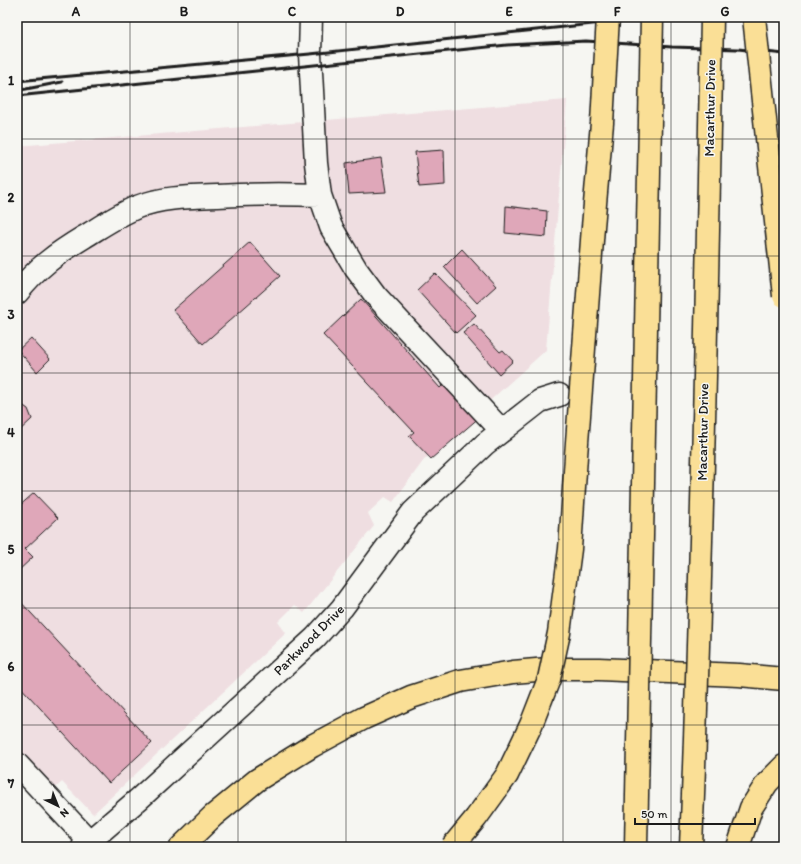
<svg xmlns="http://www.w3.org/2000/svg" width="801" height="864" font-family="Itim,sans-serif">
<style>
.built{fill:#efdee1}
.building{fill:#dfa7b9;stroke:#1c1c1c}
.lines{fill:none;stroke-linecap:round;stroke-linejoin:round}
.minor-casing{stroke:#1c1c1c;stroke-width:25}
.highway-casing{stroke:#1c1c1c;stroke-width:25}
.minor{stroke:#f6f6f2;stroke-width:22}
.highway{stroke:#fadf96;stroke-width:22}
.rail{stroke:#1c1c1c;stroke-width:3}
.highway-bridge-casing{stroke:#1c1c1c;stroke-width:25;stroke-linecap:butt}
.highway-bridge{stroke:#fadf96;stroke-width:22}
.grid{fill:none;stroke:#1c1c1c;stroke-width:1;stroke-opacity:0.55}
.labels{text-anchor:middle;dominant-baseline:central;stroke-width:3;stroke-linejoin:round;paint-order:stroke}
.street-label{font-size:14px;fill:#1c1c1c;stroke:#f6f6f2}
.neatline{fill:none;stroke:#1c1c1c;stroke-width:1.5}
.grid-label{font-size:13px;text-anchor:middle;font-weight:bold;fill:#1c1c1c}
</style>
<rect width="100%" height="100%" fill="#f6f6f2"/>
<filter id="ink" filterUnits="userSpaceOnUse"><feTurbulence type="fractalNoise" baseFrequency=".025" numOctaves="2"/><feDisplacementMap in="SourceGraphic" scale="8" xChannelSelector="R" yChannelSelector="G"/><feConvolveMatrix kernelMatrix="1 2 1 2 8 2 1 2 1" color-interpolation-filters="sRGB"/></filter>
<g filter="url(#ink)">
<path class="built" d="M567 100 546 350 424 460 393 502 385 497 368 513 374 526 304 613 295 605 278 622 286 633 93 814 62 782 42 800 17 773V146Z"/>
<path class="building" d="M444 150 445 185 419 187 415 152Z
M381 158 386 192 349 194 346 163Z
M506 206 547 211 546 237 505 233Z
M250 242 280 276 203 344 173 310Z
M462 249 496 286 477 303 444 267Z
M435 273 476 315 456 333 417 290Z
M361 299 440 388 449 379 481 416 431 459 409 436 414 432 323 335Z
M474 324 500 352 503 350 513 361 499 374 463 333Z
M31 338 50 359 37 372 18 350Z
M18 402 28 409 32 419 17 433V403Z
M34 493 58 518 25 549 33 557 17 572V508Z
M17 598 152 743 109 783 17 683Z"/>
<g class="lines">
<defs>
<path id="minor" d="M311 17 310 54 316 163 320 195 331 227 356 269 376 296 502 431
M17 293C38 267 56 254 84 237 102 226 118 215 137 207 162 197 190 197 217 196 252 194 286 194 320 195
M17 764 89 841
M83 847 140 798 315 638 342 608 413 512 485 444 540 401 559 395"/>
<path id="highway" d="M181 847 213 816 257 780 312 746 364 718 411 697 460 681 513 672 548 669H599L739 675 784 679
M738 847 751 808 767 783 784 766"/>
</defs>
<use href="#minor" class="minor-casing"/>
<use href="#highway" class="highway-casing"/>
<use href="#minor" class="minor"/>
<use href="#highway" class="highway"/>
<path class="rail" d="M655 19 696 17
M17 81 310 54 659 17
M21 90 62 82
M17 96 507 45 586 41 672 47 738 49 784 54"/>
<defs>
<path id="highway-bridge" d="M754 17 784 296
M452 847 476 818 507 775 531 725 549 679 559 633 570 549 576 456 593 227 602 123 608 17
M636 847 652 17
M691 847C702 570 707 294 712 17"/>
</defs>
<use href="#highway-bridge" class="highway-bridge-casing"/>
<use href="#highway-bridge" class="highway-bridge"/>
</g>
</g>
<path class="grid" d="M130 17V847M238 17V847M346 17V847M455 17V847M563 17V847M671 17V847M17 139H784M17 256H784M17 373H784M17 491H784M17 608H784M17 725H784"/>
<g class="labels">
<g class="street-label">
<text transform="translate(710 108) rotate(-89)">Macarthur Drive</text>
<text transform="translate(703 432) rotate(-89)">Macarthur Drive</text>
<text transform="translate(309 640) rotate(-45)">Parkwood Drive</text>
</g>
</g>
<rect width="801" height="864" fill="none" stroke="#f6f6f2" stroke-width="44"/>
<g transform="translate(58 806) rotate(137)" stroke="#f6f6f2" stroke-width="3" paint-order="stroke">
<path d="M0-3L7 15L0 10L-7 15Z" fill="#1c1c1c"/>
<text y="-6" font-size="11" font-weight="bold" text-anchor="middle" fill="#1c1c1c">N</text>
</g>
<path d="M635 818v6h120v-6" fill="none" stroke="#1c1c1c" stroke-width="2"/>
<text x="641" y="818" font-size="12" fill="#1c1c1c" stroke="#f6f6f2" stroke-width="3" paint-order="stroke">50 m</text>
<rect x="22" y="22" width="757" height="820" class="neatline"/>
<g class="grid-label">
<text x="76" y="16">A</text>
<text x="184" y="16">B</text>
<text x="292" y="16">C</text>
<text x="400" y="16">D</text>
<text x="509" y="16">E</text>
<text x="617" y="16">F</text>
<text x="725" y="16">G</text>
<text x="11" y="85">1</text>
<text x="11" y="202">2</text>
<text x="11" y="319">3</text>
<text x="11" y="437">4</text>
<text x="11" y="554">5</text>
<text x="11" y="671">6</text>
<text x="11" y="788">7</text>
</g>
</svg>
